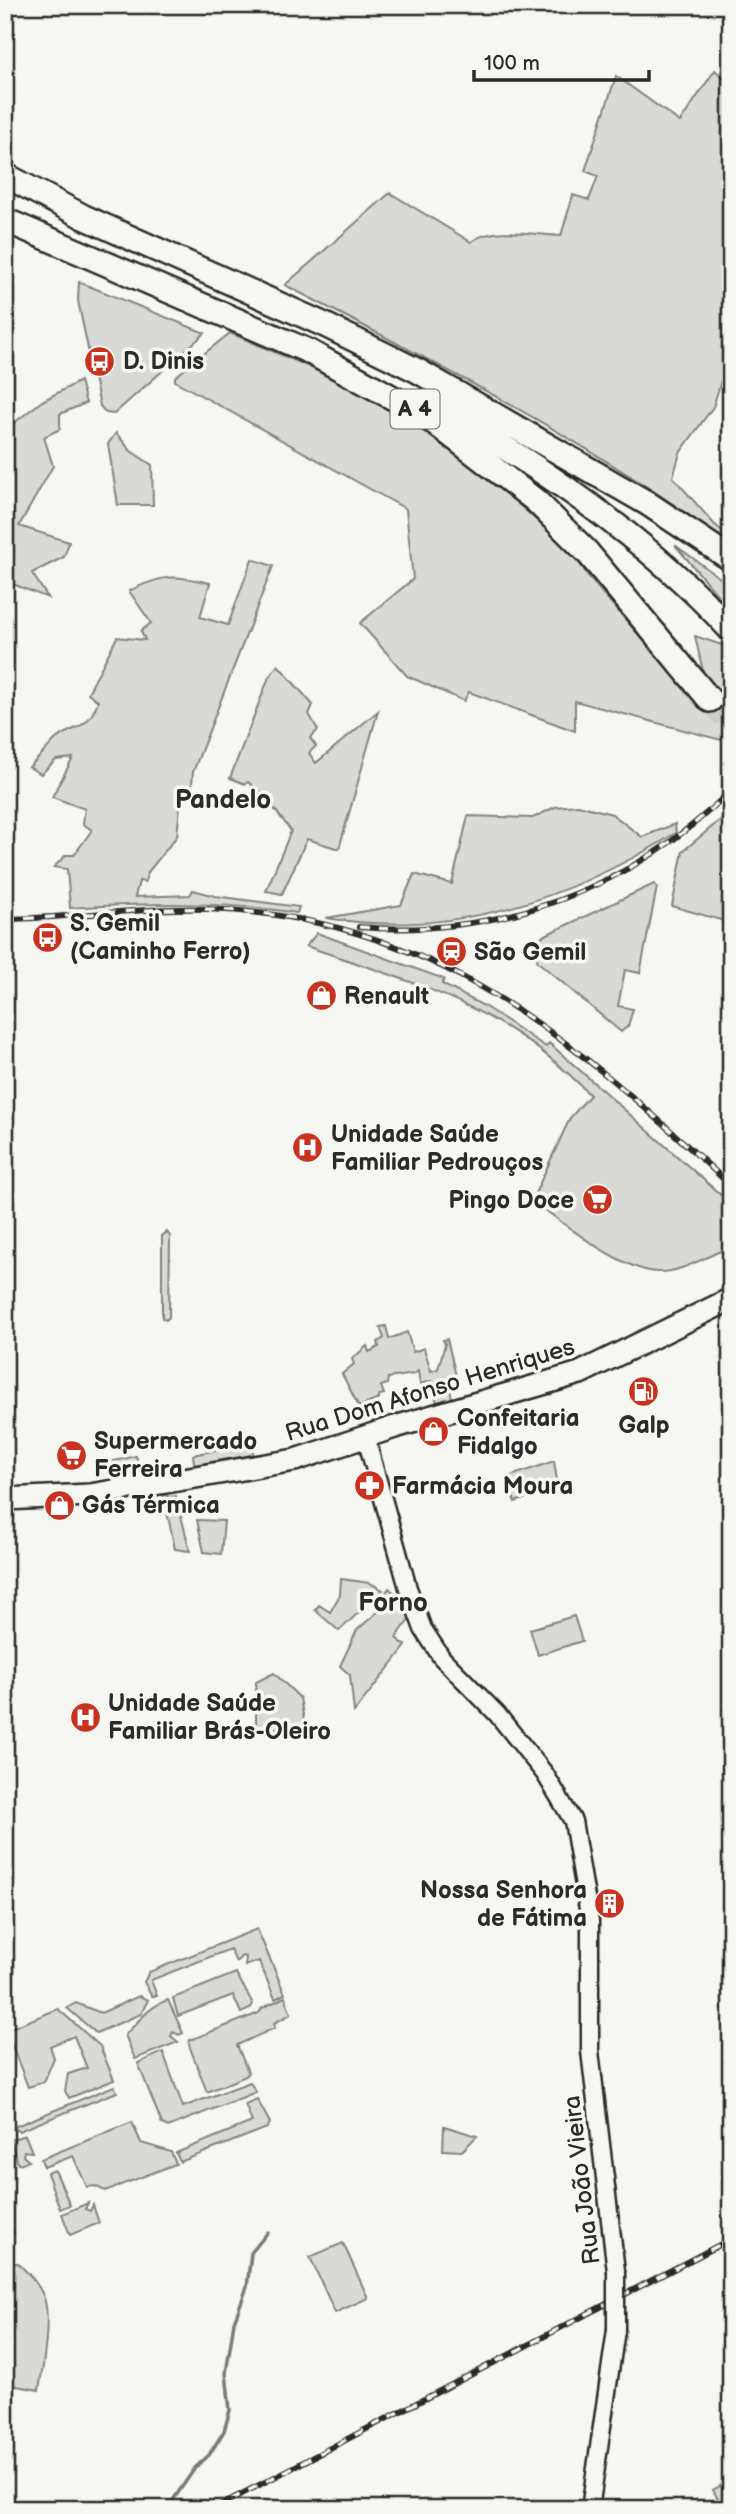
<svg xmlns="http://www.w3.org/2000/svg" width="736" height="2514" font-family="'Balsamiq Sans',sans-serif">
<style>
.green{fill:#d9d9d5;stroke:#828280;stroke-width:2}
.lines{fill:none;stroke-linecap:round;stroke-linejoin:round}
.stream{stroke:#7a7a78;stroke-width:3.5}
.highway-tunnel{stroke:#cdcdca;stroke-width:23;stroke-dasharray:23 11;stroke-linecap:butt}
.minor-casing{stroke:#2b2b2b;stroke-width:21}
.major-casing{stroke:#2b2b2b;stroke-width:26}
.highway-casing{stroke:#2b2b2b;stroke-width:28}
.minor{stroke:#f6f6f2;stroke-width:16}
.major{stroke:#f6f6f2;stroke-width:21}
.highway{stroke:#f6f6f2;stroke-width:23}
.rail-casing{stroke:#2b2b2b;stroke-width:6}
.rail{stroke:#f6f6f2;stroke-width:3.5;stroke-dasharray:10;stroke-linecap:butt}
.minor-bridge-casing{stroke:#2b2b2b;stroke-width:21;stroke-linecap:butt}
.minor-bridge{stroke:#f6f6f2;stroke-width:16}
.labels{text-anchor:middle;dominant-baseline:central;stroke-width:7;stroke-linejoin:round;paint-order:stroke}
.shield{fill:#f6f6f2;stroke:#686867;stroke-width:2}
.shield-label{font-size:23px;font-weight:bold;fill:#2b2b2b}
.poi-label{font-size:24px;font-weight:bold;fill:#2b2b2b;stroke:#f6f6f2;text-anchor:start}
.street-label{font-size:24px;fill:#2b2b2b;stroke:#f6f6f2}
.neighbourhood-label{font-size:26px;font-weight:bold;fill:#2b2b2b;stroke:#f6f6f2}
</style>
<rect width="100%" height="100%" fill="#f6f6f2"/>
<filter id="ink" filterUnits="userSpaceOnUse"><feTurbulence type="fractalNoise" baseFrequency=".0143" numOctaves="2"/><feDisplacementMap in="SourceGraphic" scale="14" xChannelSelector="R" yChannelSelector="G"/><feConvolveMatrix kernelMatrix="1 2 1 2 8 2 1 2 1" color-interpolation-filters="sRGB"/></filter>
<g filter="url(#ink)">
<path class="green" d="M715 70 731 84V309L724 371 713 407 680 453 673 477 714 524 731 538V545C591 442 438 364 285 285L390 193 471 242C492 225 535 235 561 236L573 195 589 200 598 176 585 171 616 76 680 122Z
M79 282 205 333 114 414 106 413 100 406 78 301Z
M230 333 326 374 397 413 488 478 571 550 590 579 700 705 711 707 695 636 728 647 731 729 721 740 575 701V731L469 692 464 701 407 676 360 623 413 579 406 509 175 381V377Z
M80 381 86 403 60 414V429L44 437 53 466 19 526 69 542 64 557 32 573 48 598 5 581V430L42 401Z
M116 433 131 451 152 465 153 505H118L108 444Z
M675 545 731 586V611Z
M252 559 273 566 193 772 191 797 181 796 177 836 148 872 145 882 139 881 135 897 190 895 193 890 215 896 299 907 297 913C221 901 147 903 70 908L67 869 54 867 66 855H74L92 830 83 824 85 809 52 797 73 758 56 760 41 774 29 767C38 759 45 751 53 742 69 725 87 734 98 701L88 693 117 637 145 640 141 631 151 623 129 591C164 574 174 575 210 583L200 617 228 625Z
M278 665 313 705 309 714 318 730 310 738 316 746 309 753 316 763 378 711 339 849 307 839 282 894 266 891 291 831 264 795 248 782 245 784 230 778 269 677Z
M578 805 612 814 642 837 675 824 676 833C569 899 452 939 326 918L401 905 414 874 452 884 468 816 533 818 555 807Z
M731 811V923L672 906 683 851Z
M654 884 657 887 640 973 625 970 618 1006 633 1009 628 1026 621 1032 538 962 534 951 541 937Z
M317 933 444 979 442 984 484 1006 546 1047 549 1043 731 1204V1252L723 1250C702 1259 679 1273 657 1272 622 1271 560 1221 532 1200L570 1118 590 1095C506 1006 416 984 306 946Z
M167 1232 170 1236 169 1317 166 1320 162 1318V1236Z
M386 1326 389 1339 407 1332 413 1352 424 1348 431 1371 438 1369 445 1344 443 1340 447 1339 456 1376 447 1379 453 1401 438 1406 431 1381 420 1384 418 1371 414 1374 388 1378 387 1384 381 1386 384 1394 379 1395V1399L359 1407 342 1374 354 1364 352 1359 367 1346 369 1352 379 1347 378 1342 384 1338 380 1327Z
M243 1444 245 1448 251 1446 255 1459 195 1470 193 1455Z
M136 1456 139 1464 111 1469 110 1462Z
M554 1461 558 1487 515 1502 505 1478Z
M163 1494 169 1497 176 1496 190 1551 175 1549Z
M197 1520 224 1521 221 1554 204 1552Z
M341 1579 370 1583 383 1590 339 1631 315 1610 319 1605 330 1612 340 1595Z
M389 1588 404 1602 420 1629 417 1632 409 1620 396 1638 406 1646 354 1712 350 1675 340 1666 357 1630 387 1604 382 1598Z
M574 1616 582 1641 538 1655 530 1629Z
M274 1673 300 1698 305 1726 299 1729 256 1728V1682Z
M257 1929 285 1994 275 1999 259 1961 245 1966 246 1957 242 1956 236 1962 230 1949 151 1980 157 1996H152L144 1982 149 1972Z
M236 1973 253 2004 250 2009 241 2013 233 1995 178 2016 173 1998Z
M139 1996 148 2000 141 2014 96 2033 67 2008 76 2003 101 2013Z
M285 1997 291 2014 274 2023 275 2028 237 2045 248 2072 246 2076 207 2092 189 2045 190 2040 259 2013 262 2008Z
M168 2000 183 2033 179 2035 173 2032 171 2036 178 2042 135 2059 125 2035C138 2022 149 2006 168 2000Z
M58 2009 100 2046 114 2080 69 2098 65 2091 68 2074 87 2068 74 2036 50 2046 54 2058 44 2082 28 2087 6 2030Z
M163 2052 183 2107 250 2082 256 2092 168 2127 162 2124 138 2063Z
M114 2086 117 2092 19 2131 15 2130 16 2126Z
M257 2099 270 2123 267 2128 180 2162 176 2153 252 2122 245 2104Z
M132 2122 141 2143 171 2152 176 2164 105 2191 95 2186 87 2187 73 2156 44 2167 41 2159Z
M444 2126 477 2136 462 2151 443 2150Z
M25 2135 32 2152 24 2151 23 2156 29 2161 18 2164 10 2140Z
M55 2170 70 2205 60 2209 47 2173Z
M88 2203 85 2209 90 2211 93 2205 99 2223 70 2235 62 2214Z
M5 2210 14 2233 7 2238 13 2253 5 2252Z
M343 2243 368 2298 335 2313 310 2257Z
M5 2263H18C29 2274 39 2284 44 2298 51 2316 43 2370 39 2390L5 2384Z
M731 2480V2496L719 2501 713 2490Z"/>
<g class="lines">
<path class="stream" d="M167 2509 195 2468 209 2455 224 2431 230 2410 226 2373 234 2322 247 2287 251 2253 268 2232"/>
<path class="highway-tunnel" d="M710 700 731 725"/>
<defs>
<path id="minor" d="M366 1438 408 1588 423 1629 442 1658 497 1714 545 1774 573 1821 590 1921V2051L616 2271
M590 2509 616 2330"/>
<path id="major" d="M5 1499 90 1495 295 1460 395 1427 580 1373 731 1299"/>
<path id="highway" d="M5 175 84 217 325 325 418 371 647 503 731 559
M5 220 308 351 426 416 536 501 587 552 710 700
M427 401C537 464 645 536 731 630"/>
</defs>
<use href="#minor" class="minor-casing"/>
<use href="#major" class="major-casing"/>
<use href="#highway" class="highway-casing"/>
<use href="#minor" class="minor"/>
<use href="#major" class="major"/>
<use href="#highway" class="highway"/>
<defs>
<path id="rail" d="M5 919C72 918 139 907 206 909 433 916 573 1039 731 1186
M359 927C497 938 633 889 731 790
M213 2509 731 2239"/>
</defs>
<use href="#rail" class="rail-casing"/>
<use href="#rail" class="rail"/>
<defs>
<path id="minor-bridge" d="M616 2330V2271"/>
</defs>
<use href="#minor-bridge" class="minor-bridge-casing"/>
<use href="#minor-bridge" class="minor-bridge"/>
</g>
</g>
<defs>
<symbol id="bus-disc" viewBox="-11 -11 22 22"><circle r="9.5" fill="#c8321e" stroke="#f6f6f2"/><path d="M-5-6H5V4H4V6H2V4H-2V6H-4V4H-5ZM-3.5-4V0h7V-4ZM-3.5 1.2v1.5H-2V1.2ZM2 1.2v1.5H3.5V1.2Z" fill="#fff"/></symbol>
<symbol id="station-disc" viewBox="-11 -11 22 22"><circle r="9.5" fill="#c8321e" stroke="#f6f6f2"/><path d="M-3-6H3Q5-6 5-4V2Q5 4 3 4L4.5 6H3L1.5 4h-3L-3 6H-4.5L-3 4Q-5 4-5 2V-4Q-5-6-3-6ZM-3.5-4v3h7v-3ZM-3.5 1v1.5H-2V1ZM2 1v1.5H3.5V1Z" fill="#fff"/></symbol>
<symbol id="shop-disc" viewBox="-11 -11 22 22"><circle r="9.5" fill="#c8321e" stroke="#f6f6f2"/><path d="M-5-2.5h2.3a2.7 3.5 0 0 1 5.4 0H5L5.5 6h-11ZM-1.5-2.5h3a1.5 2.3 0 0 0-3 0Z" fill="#fff"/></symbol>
<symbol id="hospital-disc" viewBox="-11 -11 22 22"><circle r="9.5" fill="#c8321e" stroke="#f6f6f2"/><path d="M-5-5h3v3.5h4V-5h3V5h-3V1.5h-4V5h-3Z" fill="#fff"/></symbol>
<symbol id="supermarket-disc" viewBox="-11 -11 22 22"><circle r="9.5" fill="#c8321e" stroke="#f6f6f2"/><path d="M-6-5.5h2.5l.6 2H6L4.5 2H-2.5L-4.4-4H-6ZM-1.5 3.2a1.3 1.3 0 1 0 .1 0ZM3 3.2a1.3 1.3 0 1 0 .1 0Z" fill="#fff"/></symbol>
<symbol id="fuel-disc" viewBox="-11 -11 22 22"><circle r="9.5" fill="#c8321e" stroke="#f6f6f2"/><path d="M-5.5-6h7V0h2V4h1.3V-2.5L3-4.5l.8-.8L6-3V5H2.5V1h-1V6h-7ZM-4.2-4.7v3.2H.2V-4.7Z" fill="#fff"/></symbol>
<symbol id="pharmacy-disc" viewBox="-11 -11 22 22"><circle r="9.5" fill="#c8321e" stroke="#f6f6f2"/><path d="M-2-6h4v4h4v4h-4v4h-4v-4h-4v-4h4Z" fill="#fff"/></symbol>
<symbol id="building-disc" viewBox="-11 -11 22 22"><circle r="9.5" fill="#c8321e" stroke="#f6f6f2"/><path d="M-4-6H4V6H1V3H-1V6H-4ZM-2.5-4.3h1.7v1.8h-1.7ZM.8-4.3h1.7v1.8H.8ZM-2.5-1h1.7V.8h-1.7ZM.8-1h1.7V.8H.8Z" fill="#fff"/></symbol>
</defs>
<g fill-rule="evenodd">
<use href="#bus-disc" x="82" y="344" width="35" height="35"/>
<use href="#bus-disc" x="30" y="920" width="35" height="35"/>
<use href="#station-disc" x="434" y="934" width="35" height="35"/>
<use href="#shop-disc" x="304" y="978" width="35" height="35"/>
<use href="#hospital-disc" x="290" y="1130" width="35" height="35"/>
<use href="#supermarket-disc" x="580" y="1182" width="35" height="35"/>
<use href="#fuel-disc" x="626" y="1374" width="35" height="35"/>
<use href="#shop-disc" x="416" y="1414" width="35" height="35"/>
<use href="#supermarket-disc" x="54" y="1438" width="35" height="35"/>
<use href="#pharmacy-disc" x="352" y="1468" width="35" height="35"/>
<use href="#shop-disc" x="42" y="1488" width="35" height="35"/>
<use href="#hospital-disc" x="68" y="1700" width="35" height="35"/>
<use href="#building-disc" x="592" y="1886" width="35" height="35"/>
</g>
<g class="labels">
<rect class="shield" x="390.5" y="389.5" width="49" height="39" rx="5"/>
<g class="shield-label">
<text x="415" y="409">A 4</text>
</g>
<g class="poi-label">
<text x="123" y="361">D. Dinis</text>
<text x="70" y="923">S. Gemil<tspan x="70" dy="28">(Caminho Ferro)</tspan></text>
<text x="474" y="952">São Gemil</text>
<text x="344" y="996">Renault</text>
<text x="331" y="1134">Unidade Saúde<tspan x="331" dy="28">Familiar Pedrouços</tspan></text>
<text x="574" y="1200" text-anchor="end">Pingo Doce</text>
<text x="457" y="1418">Confeitaria<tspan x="457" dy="28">Fidalgo</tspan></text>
<text x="644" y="1425" text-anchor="middle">Galp</text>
<text x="94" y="1441">Supermercado<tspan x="94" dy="28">Ferreira</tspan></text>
<text x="392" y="1486">Farmácia Moura</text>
<text x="82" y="1505">Gás Térmica</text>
<text x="108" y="1703">Unidade Saúde<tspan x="108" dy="28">Familiar Brás-Oleiro</tspan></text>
<text x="587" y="1890" text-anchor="end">Nossa Senhora<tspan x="587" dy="28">de Fátima</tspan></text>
</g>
<g class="street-label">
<text transform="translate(430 1390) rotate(-17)">Rua Dom Afonso Henriques</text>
<text transform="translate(582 2180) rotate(-97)">Rua João Vieira</text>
</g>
<g class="neighbourhood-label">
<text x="223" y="800">Pandelo</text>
<text x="393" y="1603">Forno</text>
</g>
</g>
<rect width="736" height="2514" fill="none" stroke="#f6f6f2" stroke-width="28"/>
<rect x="14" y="14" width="708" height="2486" fill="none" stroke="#2b2b2b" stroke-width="2.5" filter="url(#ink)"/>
<path d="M474 70v10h175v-10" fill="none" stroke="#2b2b2b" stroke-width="3.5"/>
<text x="484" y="70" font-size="21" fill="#2b2b2b" stroke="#f6f6f2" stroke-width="5" paint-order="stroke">100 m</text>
</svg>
